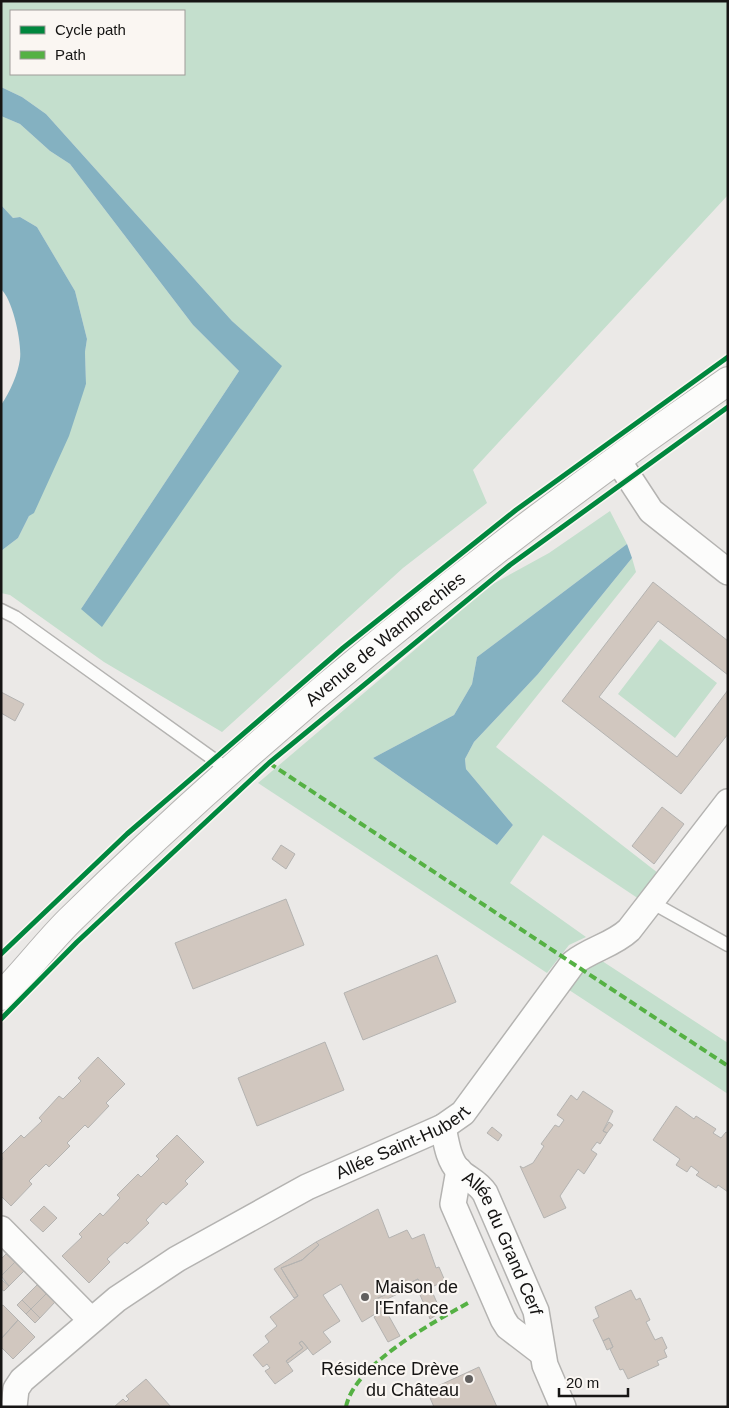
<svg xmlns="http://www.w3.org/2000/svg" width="729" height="1408" font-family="Arial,sans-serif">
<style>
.green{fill:#c4dfcd;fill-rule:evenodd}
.water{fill:#84b1c1}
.building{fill:#d1c7bf;stroke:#b4b3b1}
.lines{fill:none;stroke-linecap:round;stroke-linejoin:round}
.lane-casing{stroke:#b4b3b1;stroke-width:15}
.street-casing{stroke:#b4b3b1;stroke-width:28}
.secondary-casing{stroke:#b4b3b1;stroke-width:30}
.lane{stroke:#fcfcfb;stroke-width:12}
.street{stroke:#fcfcfb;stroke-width:25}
.secondary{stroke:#fcfcfb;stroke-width:28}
.quiet{stroke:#55b144;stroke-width:4;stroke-dasharray:8 4;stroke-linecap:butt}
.cycleway-casing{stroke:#faf6f2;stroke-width:8}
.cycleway{stroke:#00873e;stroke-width:5}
.poi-dot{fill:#615f5e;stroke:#faf6f2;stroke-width:2}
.labels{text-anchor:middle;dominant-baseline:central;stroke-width:4.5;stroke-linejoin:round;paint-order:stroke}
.street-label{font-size:18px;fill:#161514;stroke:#faf6f2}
.poi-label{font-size:18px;fill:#161514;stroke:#faf6f2;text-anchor:start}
</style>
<rect width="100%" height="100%" fill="#ebe9e7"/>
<path class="green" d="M1 1H728V195L473 470 487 503 403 568 222 732 104 662 10 595 1 593V551L18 538 29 516 86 384 85 352 87 339 75 291 37 227 20 217 13 218 1 205V116L20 124 50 151 70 164 193 325 239 371 81 609 281 366 232 321 46 114 22 97 1 87ZM11 11H184V74H11Z
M610 511 627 544 477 657 472 684 454 715 373 758 497 845 513 825 466 769 465 759 474 742 538 674 632 558 636 572 496 747 658 873 639 899 543 835 510 883 586 937 569 945 547 973 258 783 491 585 549 553Z
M660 639 717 683 675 738 618 694Z
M599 959 728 1043V1094L566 988 586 960Z"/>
<path class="water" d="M1 87 22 97 46 114 232 321 282 366 102 627 81 609 239 371 193 325 70 164 50 151 20 124 1 116Z
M1 205 13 218 20 217 37 227 75 291 87 339 85 352 86 384 69 436 34 513 29 516 18 538 1 551V405C10 392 18 374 20 359 22 343 13 300 1 289Z
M627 544 632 558 538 674 474 742 465 759 466 769 513 825 497 845 373 758 454 715 472 684 477 657Z"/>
<path class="building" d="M653 582 728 641V675L658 621 599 697 677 757 728 690V734L681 794 562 701Z
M1 692 24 704 15 721 1 713Z
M662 807 684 824 654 864 632 846Z
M281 845 295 854 286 869 272 859Z
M286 899 304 945 193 989 175 943Z
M437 955 456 1002 363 1040 344 993Z
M325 1042 344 1090 257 1126 238 1078Z
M98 1057 125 1084 106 1103 109 1106 88 1128 85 1125 67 1143 70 1146 49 1167 46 1164 29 1181 32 1184 11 1206 1 1196V1161L3 1159 1 1155 21 1135 24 1138 42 1121 39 1118 59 1096 63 1099 81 1081 78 1078Z
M583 1091 613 1111 603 1131 607 1133 600 1144 597 1142 591 1150 597 1154 584 1174 578 1169 560 1196 566 1208 544 1218 520 1166 523 1168 533 1163 544 1146 541 1144 555 1125 559 1127 564 1120 557 1115 571 1095 577 1100Z
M676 1106 694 1119 696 1116 716 1129 713 1133 721 1138 726 1132 728 1133V1192L718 1185 716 1188 696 1175 699 1172 691 1166 687 1172 676 1165 680 1159 653 1140Z
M609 1122 613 1125 607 1133 603 1131Z
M492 1127 502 1135 498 1141 487 1133Z
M177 1135 204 1162 185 1181 188 1184 166 1205 163 1202 146 1220 149 1223 127 1244 125 1242 107 1259 110 1262 89 1283 62 1256 82 1237 79 1234 100 1213 103 1216 120 1198 117 1195 138 1174 141 1177 159 1159 156 1156Z
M44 1206 57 1218 43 1232 30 1220Z
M378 1209 389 1238 407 1230 412 1239 424 1234 436 1268 439 1267 445 1281 423 1291 418 1279 374 1300 380 1311 362 1322 341 1284 323 1295 340 1321 323 1332 331 1342 313 1355 302 1341 299 1343 303 1348 286 1361 293 1371 275 1384 265 1371 270 1368 267 1364 263 1367 253 1355 269 1342 265 1336 277 1326 270 1317 298 1296 281 1268 302 1260 319 1245 316 1242Z
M316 1242 319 1245 302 1260 281 1268 298 1296 294 1298 274 1269Z
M6 1254 15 1262 1 1276V1259Z
M15 1262 24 1271 9 1286 1 1276Z
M1 1279 9 1286 4 1291 1 1289Z
M418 1279 424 1292 431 1289 441 1312 430 1319 416 1285 381 1302 400 1336 388 1342 374 1317 381 1313 374 1300Z
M37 1285 46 1294 31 1309 22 1300Z
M631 1290 636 1300 640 1298 650 1320 646 1322 655 1340 662 1337 667 1348 664 1350 667 1357 657 1361 659 1365 628 1379 623 1369 620 1370 610 1349 613 1347 609 1338 603 1341 593 1320 599 1317 595 1307Z
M46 1294 55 1302 40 1318 31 1309Z
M22 1300 31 1309 26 1314 17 1305Z
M3 1305 18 1320 1 1339V1306Z
M31 1309 40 1318 35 1323 26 1314Z
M18 1320 35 1337 13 1359 1 1347V1339Z
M609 1338 613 1347 607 1350 603 1341Z
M302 1341 308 1348 288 1363 286 1361 303 1348 299 1343Z
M479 1367 497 1407H434L427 1391Z
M146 1379 171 1407H114L123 1399 126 1402 129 1399 126 1396Z"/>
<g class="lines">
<defs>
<path id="lane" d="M1 610 15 617 230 771
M651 902 728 945"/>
<g id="street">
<path d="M617 459 651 511 728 572"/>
<path id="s1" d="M443 1127C446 1141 448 1160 459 1171 468 1179 478 1182 485 1193L536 1311 545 1365 563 1407"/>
<path d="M459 1170 453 1204 503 1319 508 1327 542 1353"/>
<path d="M1 1229 91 1320"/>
<path id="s2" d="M14 1407 16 1389 22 1380 117 1299 177 1259 307 1187 443 1127 463 1113 573 963C591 949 613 945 629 930L728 802"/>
</g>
<g id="secondary">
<path id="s3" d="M1 996C25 972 45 945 69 921 271 722 495 542 728 381"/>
</g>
</defs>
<use href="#lane" class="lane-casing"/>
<use href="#street" class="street-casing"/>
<use href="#secondary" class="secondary-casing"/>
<use href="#lane" class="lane"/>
<use href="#street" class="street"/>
<use href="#secondary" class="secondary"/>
<path class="quiet" d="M269 763 728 1066
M346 1407C354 1365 432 1323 468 1303"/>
<defs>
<path id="cycleway" d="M1 954 127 834 343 648 516 510 728 357
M1 1019 77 942 269 763 510 565 728 407"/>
</defs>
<use href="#cycleway" class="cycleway-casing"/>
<use href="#cycleway" class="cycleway"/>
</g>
<g class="poi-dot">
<circle cx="365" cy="1297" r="5"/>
<circle cx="469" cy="1379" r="5"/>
</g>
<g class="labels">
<g class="street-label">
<text stroke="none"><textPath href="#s3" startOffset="525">Avenue de Wambrechies</textPath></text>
<text stroke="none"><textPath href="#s2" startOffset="480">Allée Saint-Hubert</textPath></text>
<text stroke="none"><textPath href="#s1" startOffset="134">Allée du Grand Cerf</textPath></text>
</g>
<g class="poi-label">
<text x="375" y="1287">Maison de<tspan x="375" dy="21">l'Enfance</tspan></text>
<text x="459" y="1369" text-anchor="end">Résidence Drève<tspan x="459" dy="21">du Château</tspan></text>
</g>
</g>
<rect width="729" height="1408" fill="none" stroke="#161514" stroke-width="5"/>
<rect x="10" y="10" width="175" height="65" fill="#faf6f2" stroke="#9f9c99"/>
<rect x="20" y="26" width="25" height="8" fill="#00873e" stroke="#9f9c99"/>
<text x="55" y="35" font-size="15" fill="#161514">Cycle path</text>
<rect x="20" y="51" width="25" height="8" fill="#55b144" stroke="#9f9c99"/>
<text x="55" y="60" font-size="15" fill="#161514">Path</text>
<path d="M559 1388v8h69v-8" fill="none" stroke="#161514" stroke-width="2.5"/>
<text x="566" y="1388" font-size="15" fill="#161514" stroke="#faf6f2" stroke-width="4" paint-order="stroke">20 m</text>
</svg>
